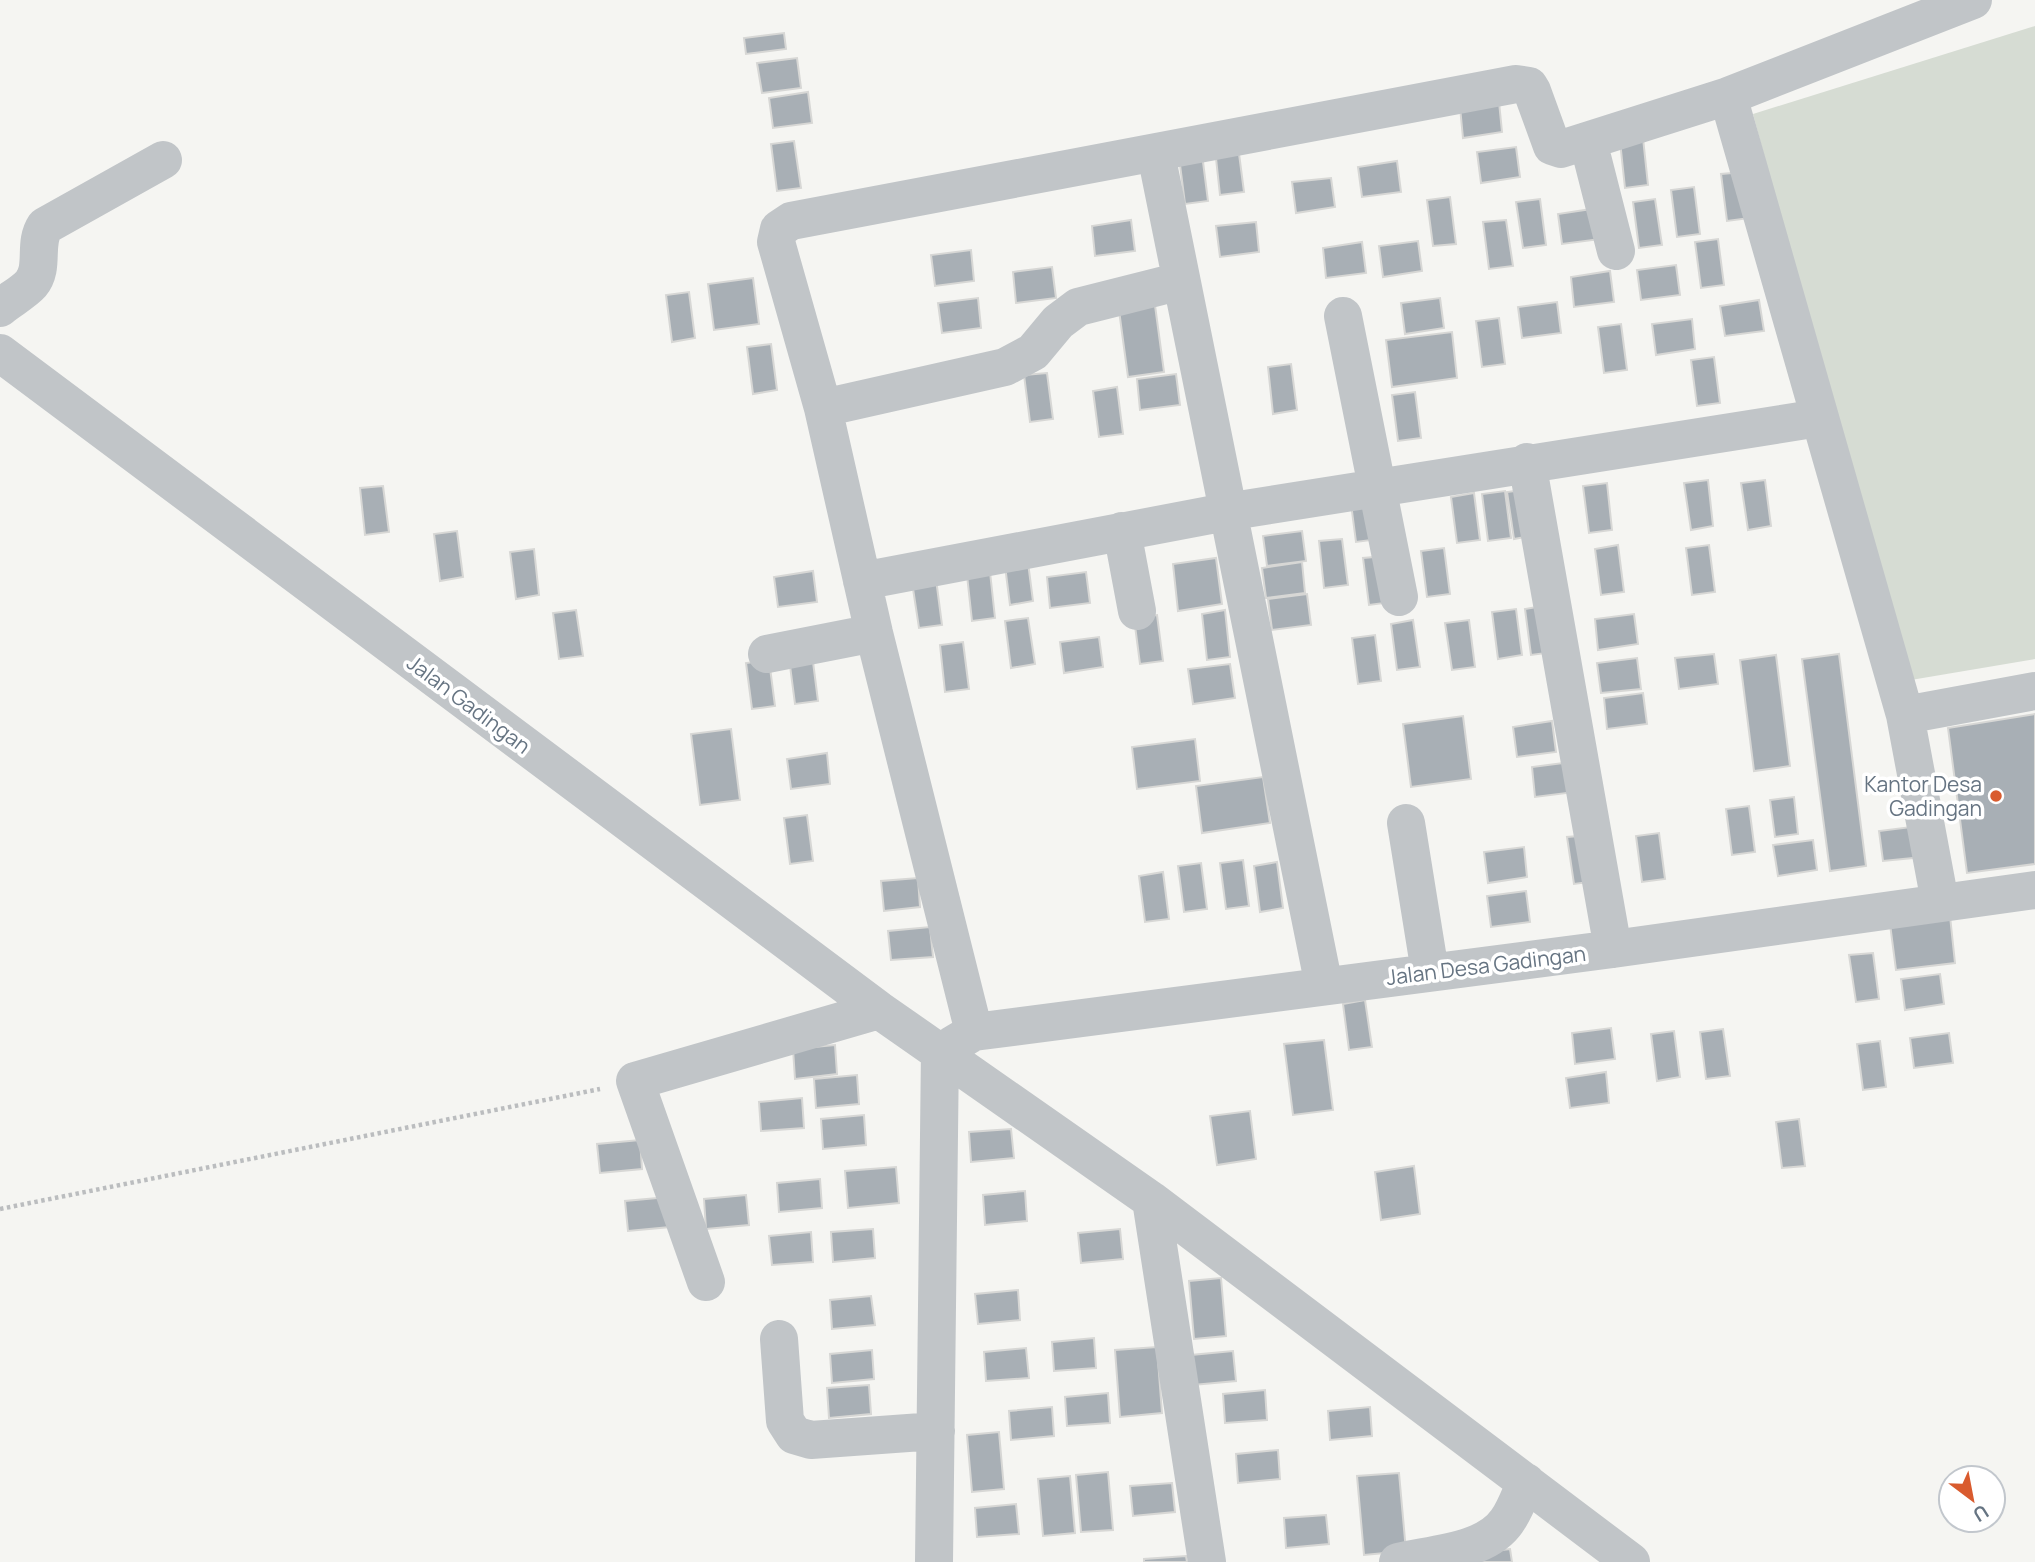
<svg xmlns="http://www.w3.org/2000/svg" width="2035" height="1562" font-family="Manrope,sans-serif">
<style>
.green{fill:#d6dcd3}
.building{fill:#a8afb5;stroke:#d7d7d5;stroke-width:2}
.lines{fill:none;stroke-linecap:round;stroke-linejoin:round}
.path{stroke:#bbbdbf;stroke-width:4.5;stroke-dasharray:3.5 3.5;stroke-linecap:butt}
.minor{stroke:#c1c5c8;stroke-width:38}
.poi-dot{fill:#d95b2e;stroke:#fff;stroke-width:2.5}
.labels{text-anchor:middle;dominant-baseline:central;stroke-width:7;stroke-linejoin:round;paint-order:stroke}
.street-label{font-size:21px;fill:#667482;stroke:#fff}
.poi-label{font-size:21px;fill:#667482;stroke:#fff;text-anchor:end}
</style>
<rect width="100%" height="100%" fill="#f5f5f2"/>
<path class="green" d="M2035 26V659L1905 681 1753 114Z"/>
<path class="building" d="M784 33 786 49 746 54 744 38Z
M797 58 801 88 762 93 757 63Z
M808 92 812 123 773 128 769 98Z
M1499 102 1502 132 1463 138 1460 107Z
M1643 138 1648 185 1625 188 1620 141Z
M794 141 801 188 777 191 771 144Z
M1238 146 1244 192 1220 195 1215 149Z
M1516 147 1520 177 1481 183 1477 152Z
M1202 154 1208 201 1185 204 1179 157Z
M1397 161 1401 192 1362 197 1358 167Z
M1744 172 1750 218 1727 221 1721 174Z
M1331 178 1335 207 1296 213 1292 182Z
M1694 187 1700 234 1677 237 1671 190Z
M1450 197 1456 244 1433 246 1427 200Z
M1540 199 1546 245 1523 248 1516 202Z
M1655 199 1662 245 1639 248 1633 202Z
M1598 208 1601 239 1562 244 1558 214Z
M1131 220 1135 251 1095 256 1092 226Z
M1506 220 1513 266 1489 269 1483 222Z
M1256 222 1259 252 1220 257 1216 226Z
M1718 239 1724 285 1701 288 1695 242Z
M1418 241 1422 271 1383 277 1379 246Z
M1362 242 1366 273 1326 278 1323 248Z
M971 250 974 281 935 286 931 255Z
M1676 265 1680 295 1641 300 1637 270Z
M1052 267 1056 298 1016 303 1013 272Z
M1610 271 1614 302 1574 307 1571 277Z
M753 278 759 324 714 330 708 284Z
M689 292 695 338 672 342 666 295Z
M978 298 981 328 942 333 938 303Z
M1154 298 1164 372 1128 377 1118 303Z
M1440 298 1444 328 1405 334 1401 303Z
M1759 300 1764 331 1725 336 1720 306Z
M1557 302 1561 333 1522 338 1518 307Z
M1499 318 1505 364 1482 367 1476 321Z
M1692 319 1695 349 1656 355 1652 324Z
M1621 324 1627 370 1604 373 1598 327Z
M1452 332 1457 378 1392 387 1386 340Z
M771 344 777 390 753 394 747 347Z
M1714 357 1720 403 1697 406 1691 360Z
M1291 364 1297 410 1273 414 1268 367Z
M1047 373 1053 419 1030 422 1024 375Z
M1176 374 1180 405 1140 410 1137 379Z
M1117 387 1123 434 1099 437 1093 391Z
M1415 392 1421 438 1398 441 1392 395Z
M1708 480 1713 526 1691 530 1684 483Z
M1765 480 1771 526 1748 530 1741 483Z
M1607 483 1612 530 1589 533 1583 486Z
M383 486 389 532 365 535 360 488Z
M1530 489 1536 535 1514 539 1507 492Z
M1505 491 1511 538 1488 541 1482 494Z
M1373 493 1379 539 1356 542 1350 496Z
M1474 493 1480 540 1457 543 1451 497Z
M457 531 463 577 440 581 434 534Z
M1302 531 1306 561 1267 566 1263 536Z
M1342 539 1348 585 1324 588 1319 541Z
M1618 545 1624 592 1601 595 1595 549Z
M1709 545 1715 592 1692 595 1686 548Z
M1444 548 1450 594 1427 597 1421 551Z
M534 549 539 595 516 599 510 552Z
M1027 555 1033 601 1010 605 1004 558Z
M1386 556 1392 602 1369 605 1363 558Z
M1216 558 1222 604 1178 611 1173 564Z
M1302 562 1305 593 1266 598 1262 568Z
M813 571 817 602 778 607 774 577Z
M990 572 995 618 972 621 967 575Z
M1086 572 1090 603 1050 608 1047 577Z
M936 579 942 625 919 628 912 582Z
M1307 594 1311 625 1272 630 1268 599Z
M1548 605 1554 652 1531 655 1525 609Z
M1516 609 1522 655 1498 659 1492 612Z
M576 610 583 656 559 659 553 613Z
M1225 610 1230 657 1207 660 1202 614Z
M1634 614 1638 644 1598 650 1595 619Z
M1157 615 1163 661 1140 664 1134 618Z
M1028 618 1035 664 1011 668 1005 621Z
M1413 620 1420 667 1397 670 1391 624Z
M1469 620 1475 667 1452 670 1445 623Z
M1375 635 1381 681 1358 684 1352 638Z
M1099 637 1103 667 1064 673 1060 642Z
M963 642 969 689 945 692 940 645Z
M812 654 818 701 795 704 789 658Z
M1714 654 1718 684 1679 689 1675 658Z
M1839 654 1866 866 1830 871 1802 659Z
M1776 655 1790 766 1754 771 1740 660Z
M1637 658 1641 689 1601 693 1597 663Z
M769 660 775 706 752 709 746 663Z
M1230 664 1235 698 1193 704 1188 669Z
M1643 693 1647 724 1607 729 1604 698Z
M2035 714V864L1967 873 1948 728Z
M1463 716 1471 779 1411 787 1403 724Z
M1552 721 1556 752 1517 757 1513 727Z
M731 729 740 800 700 805 691 734Z
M1195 739 1200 781 1137 789 1132 747Z
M827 753 830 784 791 789 787 759Z
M1571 762 1575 792 1535 797 1532 767Z
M1263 777 1270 823 1202 833 1196 786Z
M1794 797 1798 834 1775 837 1770 800Z
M1749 806 1755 852 1732 855 1726 809Z
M807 815 813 861 790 864 784 818Z
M1919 826 1923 857 1883 861 1879 831Z
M1659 833 1665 879 1642 882 1636 836Z
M1591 835 1597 881 1574 884 1567 837Z
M1813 840 1817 870 1778 876 1773 845Z
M1524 847 1527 877 1488 883 1484 852Z
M1243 860 1249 906 1226 909 1220 863Z
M1277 862 1283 908 1260 912 1254 866Z
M1201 863 1207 909 1184 912 1178 866Z
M1163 872 1169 919 1145 922 1139 876Z
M918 878 920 907 884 911 881 881Z
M1526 891 1530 922 1491 927 1487 896Z
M1950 916 1955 963 1896 970 1890 924Z
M930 927 933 957 891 960 888 931Z
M1873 953 1879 999 1856 1002 1849 955Z
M1940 974 1944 1004 1905 1010 1901 979Z
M1365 1000 1372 1047 1349 1050 1343 1004Z
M1611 1028 1615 1059 1575 1064 1572 1033Z
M1723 1029 1730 1076 1706 1079 1700 1032Z
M1674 1031 1680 1077 1657 1081 1651 1034Z
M1949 1033 1953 1063 1914 1068 1910 1038Z
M1324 1040 1333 1110 1293 1115 1284 1044Z
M1880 1041 1886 1087 1863 1090 1857 1044Z
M835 1045 837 1074 795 1079 793 1049Z
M1606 1072 1609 1103 1570 1108 1566 1078Z
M857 1075 859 1104 816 1108 814 1079Z
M802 1098 804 1128 761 1131 759 1102Z
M1250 1111 1256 1159 1217 1165 1210 1116Z
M864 1115 866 1145 823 1149 821 1119Z
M1799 1119 1805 1166 1782 1168 1776 1122Z
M1011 1129 1014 1158 971 1162 969 1132Z
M640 1140 642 1169 600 1173 597 1144Z
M1414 1166 1420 1214 1381 1220 1375 1172Z
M896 1167 899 1203 848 1208 845 1171Z
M820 1179 822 1208 779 1212 777 1183Z
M1025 1191 1027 1221 985 1225 983 1195Z
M746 1195 749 1225 706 1229 704 1199Z
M668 1197 670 1227 628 1231 625 1201Z
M873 1229 875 1258 833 1262 831 1232Z
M1120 1229 1123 1259 1081 1263 1078 1233Z
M811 1232 813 1262 772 1265 769 1236Z
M1221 1278 1226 1336 1194 1339 1189 1281Z
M1018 1290 1020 1320 978 1324 975 1294Z
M871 1296 875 1325 832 1329 830 1300Z
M1094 1338 1096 1368 1054 1371 1052 1342Z
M1157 1347 1162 1413 1120 1417 1115 1350Z
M1026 1348 1029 1378 986 1381 984 1352Z
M872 1350 874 1379 832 1383 830 1354Z
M1233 1351 1236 1381 1193 1385 1191 1355Z
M869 1385 871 1414 829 1418 827 1388Z
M1265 1390 1267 1420 1225 1423 1223 1394Z
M1108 1393 1110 1423 1067 1426 1065 1397Z
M1052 1407 1054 1436 1011 1440 1009 1411Z
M1370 1407 1372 1436 1330 1440 1328 1411Z
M999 1432 1004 1489 972 1492 967 1435Z
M1278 1450 1280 1479 1238 1483 1236 1454Z
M1108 1472 1113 1530 1081 1532 1076 1475Z
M1399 1473 1406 1551 1364 1555 1357 1476Z
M1070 1476 1075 1533 1043 1536 1038 1479Z
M1172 1483 1175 1512 1133 1516 1130 1486Z
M1016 1504 1019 1534 977 1537 975 1508Z
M1326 1515 1329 1544 1286 1548 1284 1518Z
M1510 1549 1512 1562H1469L1468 1554Z
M1186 1556 1187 1562H1144V1559Z"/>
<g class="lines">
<path class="path" d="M0 1209 600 1089"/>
<path class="minor" d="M1728 96 1973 0
M1588 141 1616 251
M1156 154 1324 986
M0 308C9 300 23 293 31 284 45 267 33 244 45 226L163 160
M1343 316 1399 597
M0 353 879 1010 1151 1200 1631 1562
M823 408 1005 367 1033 352 1058 322 1078 307 1181 281
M1527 462 1613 949
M1122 531 1137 611
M862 581 1226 512 1819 418
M767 654 874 633
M1905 715 2035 691
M1406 823 1430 972
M974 1032 874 633 823 408 776 242 779 229 791 221 1516 84 1529 86 1532 91 1552 146 1561 149 1728 96 1905 715 1940 902
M952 1045 974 1032 1613 949 2035 890
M1151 1200 1207 1562
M706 1282 635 1081 879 1010
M779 1339 785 1421 794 1435 811 1440 936 1431
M934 1562 940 1050
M1398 1562C1432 1554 1486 1552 1507 1521 1515 1510 1520 1495 1526 1482"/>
</g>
<circle class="poi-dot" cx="1996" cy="796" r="7"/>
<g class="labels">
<g class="street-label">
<text transform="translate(469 704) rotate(37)">Jalan Gadingan</text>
<text transform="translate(1486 965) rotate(-7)">Jalan Desa Gadingan</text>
</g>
<g class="poi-label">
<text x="1982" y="784">Kantor Desa<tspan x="1982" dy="24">Gadingan</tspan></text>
</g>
</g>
<g transform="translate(1972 1499) rotate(148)"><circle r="33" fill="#ffffff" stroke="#c2c7cd" stroke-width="2"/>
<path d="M0-5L12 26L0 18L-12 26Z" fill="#d95b2e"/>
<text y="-10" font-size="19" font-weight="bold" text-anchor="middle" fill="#667482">U</text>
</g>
</svg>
